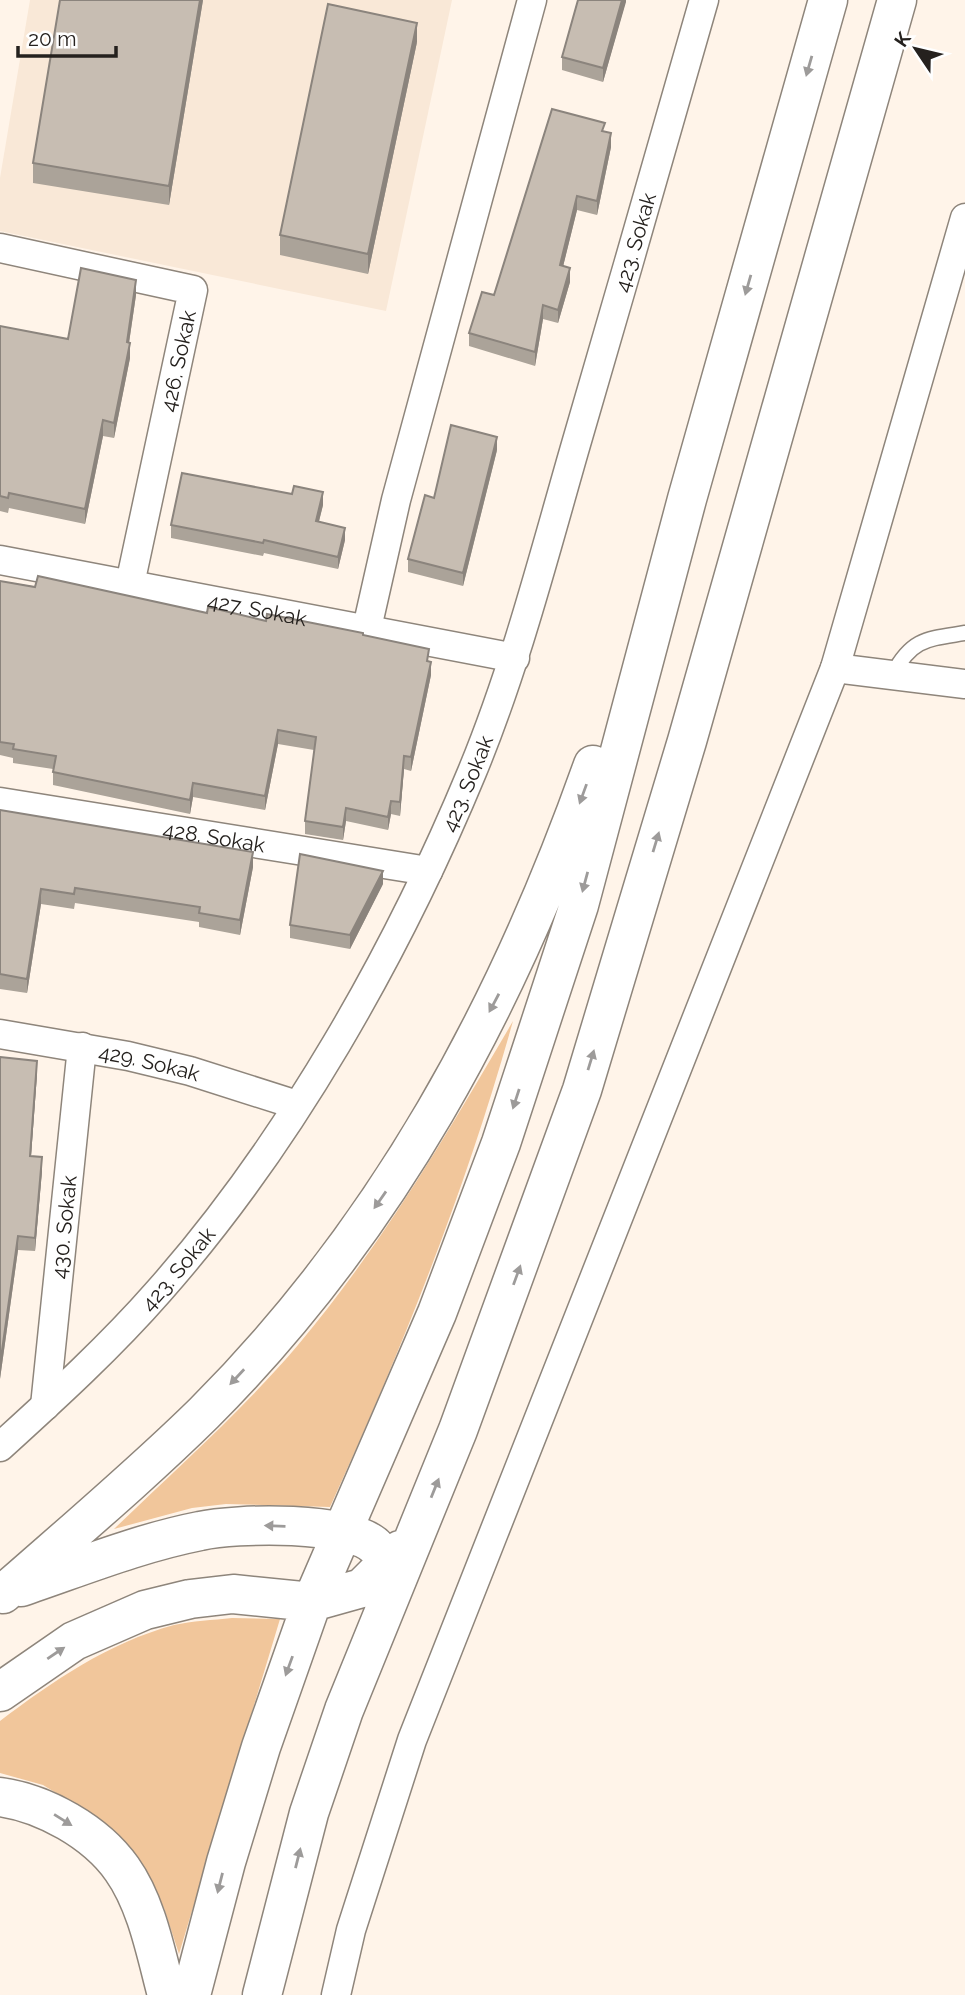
<svg xmlns="http://www.w3.org/2000/svg" width="965" height="1995" font-family="Raleway,sans-serif">
<style>
.built{fill:#f9e8d7}
.green{fill:#f1c69b}
.lines{fill:none;stroke-linecap:round;stroke-linejoin:round}
.service-casing{stroke:#8e857b;stroke-width:17}
.minor-casing{stroke:#8e857b;stroke-width:31}
.motorway-casing{stroke:#8e857b;stroke-width:41}
.service{stroke:#fff;stroke-width:14}
.minor{stroke:#fff;stroke-width:28}
.motorway{stroke:#fff;stroke-width:38}
.wall{fill:#aba399}
.shaded-wall{fill:#8b847d}
.building{fill:#c7bdb2;stroke:#8b847d;stroke-width:2}
.oneway{fill:#9d9b9a}
.labels{text-anchor:middle;dominant-baseline:central;stroke-width:6;stroke-linejoin:round;paint-order:stroke}
.street-label{font-size:21px;fill:#25211e;stroke:#fff}
</style>
<rect width="100%" height="100%" fill="#fff4e9"/>
<path class="built" d="M30 0H452L386 311 0 231V178Z"/>
<path class="green" d="M513 1021C466 1189 402 1349 330 1507L226 1504 192 1508 114 1529C176 1469 242 1411 298 1345 382 1245 447 1134 513 1021Z
M232 1618 280 1619 179 1954 164 1908 148 1878 71 1802 43 1785 0 1773V1721C53 1681 108 1643 174 1625 192 1621 213 1620 232 1618Z"/>
<g class="lines">
<defs>
<path id="service" d="M893 674C912 638 928 639 965 633"/>
<g id="minor">
<path d="M0 248 193 290 130 584"/>
<path id="s1" d="M0 560 515 658"/>
<path d="M367 628 396 500 532 0"/>
<path d="M835 668 965 684"/>
<path id="s2" d="M0 802 428 871"/>
<path id="s3" d="M0 1034 128 1056 190 1071 297 1105"/>
<path id="s4" d="M45 1406 82 1047"/>
<path id="s5" d="M0 1447C55 1397 110 1347 159 1291 289 1144 397 953 472 772 515 668 543 559 574 451 618 301 661 150 704 0"/>
<path d="M336 1995 351 1930 412 1740 835 668 965 218"/>
</g>
<path id="motorway" d="M21 1587C80 1567 139 1543 200 1531 235 1523 353 1520 377 1548 388 1560 386 1572 384 1587
M3 1594C71 1534 140 1476 204 1413 388 1229 507 1008 593 765
M0 1692 74 1641 145 1610 190 1599 233 1594 312 1602 362 1588 400 1550
M0 1797C44 1803 96 1832 122 1869 147 1904 156 1954 167 1995
M191 1995 226 1862 261 1747 312 1602 437 1313 501 1143 579 905 687 499 828 0
M262 1995 309 1813 344 1710 458 1430 582 1090 687 741 897 0"/>
</defs>
<use href="#service" class="service-casing"/>
<use href="#minor" class="minor-casing"/>
<use href="#motorway" class="motorway-casing"/>
<use href="#service" class="service"/>
<use href="#minor" class="minor"/>
<use href="#motorway" class="motorway"/>
</g>
<path class="wall" d="M203 0 169 205 33 183V163Z
M626 0 603 82 562 70V57Z
M417 42 368 274 280 255V235Z
M605 131 611 147 597 215 577 210 563 266 570 282 558 323 543 319 535 366 469 346V333Z
M136 295 129 343 130 358 114 438 103 436 85 524 9 508 8 513 0 511V326L68 339Z
M497 450 463 586 408 572V559Z
M323 505 319 521 345 540 338 569 264 553 263 556 171 538V525Z
M0 581 207 613 266 621 363 635 429 661 431 675 411 771 404 769 400 816 391 814 388 830 346 821 343 840 305 834V821L314 750 278 744 265 810 193 797 190 814 53 785V769L13 763V758L0 755Z
M0 810 253 867 240 935 199 927V922L75 903 74 909 41 904 27 993 0 989Z
M383 884 350 949 290 938V925Z
M0 1057 37 1074 31 1156 42 1171 35 1251 18 1250 0 1379Z"/>
<path class="shaded-wall" d="M200 0H203L169 205V186Z
M622 0H626V2L603 82V68Z
M417 23V42L368 274V254Z
M611 133V147L597 215V201Z
M577 196V210L560 279V265Z
M570 268V282L558 323V310Z
M136 280V295L127 356 130 343V358L114 438V423Z
M543 305V319L535 366V352Z
M103 420V436L85 524V509Z
M497 437V450L463 586V573Z
M323 492V505L316 533V521Z
M345 528V540L338 569V557Z
M431 662V675L411 771V757Z
M278 730V744L265 810V796Z
M404 756V769L400 816V802Z
M193 783V797L190 814V800Z
M391 801V814L388 830V817Z
M346 808V821L343 840V827Z
M253 852V867L240 935V920Z
M383 871V884L350 949V935Z
M41 889V904L27 993V979Z
M37 1061V1074L30 1170V1156Z
M42 1157V1171L35 1251V1238Z
M18 1236V1250L0 1379V1365Z"/>
<path class="building" d="M60 0H200L169 186 33 163Z
M578 0H622L603 68 562 57Z
M328 4 417 23 368 254 280 235Z
M552 109 605 123 602 131 611 133 597 201 577 196 560 265 570 268 558 310 543 305 535 352 469 333 482 292 494 295Z
M81 268 136 280 127 342 130 343 114 423 103 420 85 509 9 493 8 498 0 496V326L68 339Z
M451 425 497 437 463 573 408 559 425 495 434 498Z
M182 473 292 494 294 486 323 492 316 521 345 528 338 557 264 540 263 543 171 525Z
M38 576 207 613 208 607 266 621 267 614 363 633V635L429 649 427 661 431 662 411 757 404 756 400 802 391 801 388 817 346 808 343 827 305 821 316 737 278 730 265 796 193 783 190 800 53 772 56 756 13 749 14 744 0 742V581L35 587Z
M0 810 253 852 240 920 199 913 200 907 75 888 74 894 41 889 27 979 0 974Z
M300 854 383 871 350 935 290 925Z
M0 1057 37 1061 30 1156 42 1157 35 1238 18 1236 0 1365Z"/>
<defs><path id="oneway-solid" d="M-6-.8H1V-3.2L6.5 0L1 3.2V.8H-6Z" transform="scale(1.75)"/></defs>
<g class="oneway">
<use href="#oneway-solid" transform="translate(809 66) rotate(106)"/>
<use href="#oneway-solid" transform="translate(748 285) rotate(106)"/>
<use href="#oneway-solid" transform="translate(583 794) rotate(110)"/>
<use href="#oneway-solid" transform="translate(656 842) rotate(-73)"/>
<use href="#oneway-solid" transform="translate(585 882) rotate(105)"/>
<use href="#oneway-solid" transform="translate(494 1003) rotate(118)"/>
<use href="#oneway-solid" transform="translate(591 1060) rotate(-73)"/>
<use href="#oneway-solid" transform="translate(516 1099) rotate(108)"/>
<use href="#oneway-solid" transform="translate(380 1200) rotate(125)"/>
<use href="#oneway-solid" transform="translate(517 1275) rotate(-70)"/>
<use href="#oneway-solid" transform="translate(237 1377) rotate(133)"/>
<use href="#oneway-solid" transform="translate(435 1488) rotate(-68)"/>
<use href="#oneway-solid" transform="translate(275 1526) rotate(-178)"/>
<use href="#oneway-solid" transform="translate(56 1653) rotate(-34)"/>
<use href="#oneway-solid" transform="translate(289 1666) rotate(110)"/>
<use href="#oneway-solid" transform="translate(63 1820) rotate(32)"/>
<use href="#oneway-solid" transform="translate(298 1858) rotate(-76)"/>
<use href="#oneway-solid" transform="translate(220 1883) rotate(104)"/>
</g>
<g class="labels">
<g class="street-label">
<text stroke="none"><textPath href="#s5" startOffset="1386">423. Sokak</textPath></text>
<text transform="translate(178 361) rotate(-78)">426. Sokak</text>
<text stroke="none"><textPath href="#s1" startOffset="262">427. Sokak</textPath></text>
<text stroke="none"><textPath href="#s5" startOffset="819">423. Sokak</textPath></text>
<text stroke="none"><textPath href="#s2" startOffset="217">428. Sokak</textPath></text>
<text stroke="none"><textPath href="#s3" startOffset="152">429. Sokak</textPath></text>
<text stroke="none"><textPath href="#s4" startOffset="180">430. Sokak</textPath></text>
<text stroke="none"><textPath href="#s5" startOffset="252">423. Sokak</textPath></text>
</g>
</g>
<g transform="translate(916 49) rotate(305)" stroke="#ffffff" stroke-width="5" paint-order="stroke">
<path d="M0-5L12 26L0 18L-12 26Z" fill="#25211e"/>
<text y="-10" font-size="19" font-weight="bold" text-anchor="middle" fill="#25211e">K</text>
</g>
<path d="M18 46v10h98v-10" fill="none" stroke="#25211e" stroke-width="3.5"/>
<text x="28" y="46" font-size="21" fill="#25211e" stroke="#ffffff" stroke-width="5" paint-order="stroke">20 m</text>
</svg>
